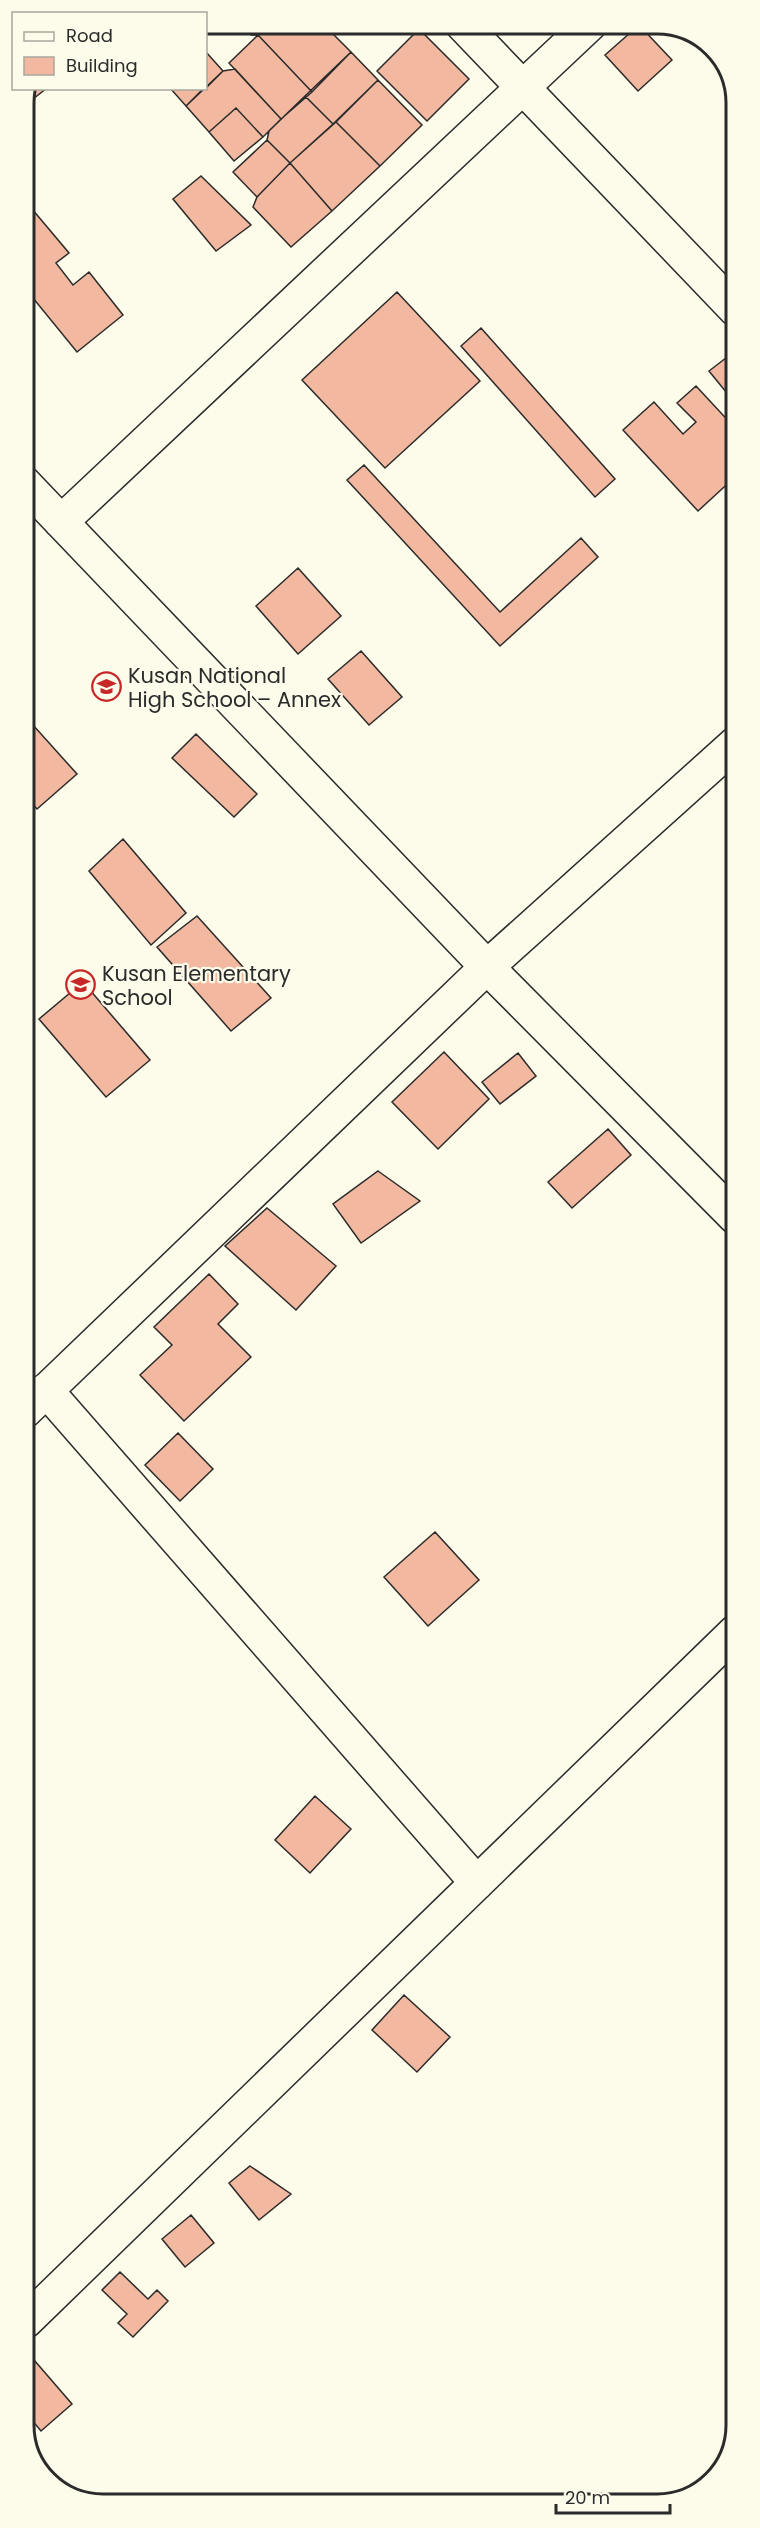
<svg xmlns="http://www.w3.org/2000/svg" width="760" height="2528" font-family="Poppins,sans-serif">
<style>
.building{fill:#f2b8a0;stroke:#2b2b2b;stroke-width:1.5}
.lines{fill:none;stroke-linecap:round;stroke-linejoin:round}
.minor-casing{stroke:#2b2b2b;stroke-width:36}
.tertiary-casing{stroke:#2b2b2b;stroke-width:36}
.minor{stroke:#fdfbea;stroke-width:33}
.tertiary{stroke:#fdfbea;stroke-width:33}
.labels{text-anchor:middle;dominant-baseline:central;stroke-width:4.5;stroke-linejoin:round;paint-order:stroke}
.poi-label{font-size:21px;fill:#2b2b2b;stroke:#fdfbea;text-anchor:start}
.rim{fill:none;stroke:#2b2b2b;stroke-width:3}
</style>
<rect width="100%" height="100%" fill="#fdfbea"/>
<path class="building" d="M262 24H323L351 52 312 92 258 35H252Z
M639 25 672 60 638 91 605 55Z
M419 29 469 79 427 121 377 71Z
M258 35 312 92 281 119 229 63Z
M206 52 223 71 206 88Z
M351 52 378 80 333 124 305 96Z
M235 69 281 119 263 137 236 108 209 132 186 106 223 71Z
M378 80 422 125 380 166 336 122Z
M30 88H47L24 106V103Z
M170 88H204L186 106Z
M305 96 333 124 290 163 267 140 269 131Z
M236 108 263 137 234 161 209 132Z
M336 122 380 166 332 211 290 163Z
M267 140 290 163 257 197 233 172Z
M290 163 332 211 291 247 253 207 257 197Z
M201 176 251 225 216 251 173 199Z
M32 209 69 253 56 263 73 285 89 272 123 315 77 352 24 287V216Z
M397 292 480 381 385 468 302 380Z
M481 328 615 479 595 497 461 346Z
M735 351V403L709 371Z
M696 386 735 428V477L698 511 623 430 654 402 683 434 696 422 677 403Z
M364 465 500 612 581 538 598 557 500 646 347 480Z
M298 568 341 616 298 654 256 606Z
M361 651 402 697 369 725 328 679Z
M24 715 77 774 37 809 24 795Z
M196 734 257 794 234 817 172 758Z
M123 839 186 913 151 945 89 871Z
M197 916 271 998 231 1031 157 947Z
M83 982 150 1060 106 1097 39 1019Z
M444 1052 489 1099 438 1149 392 1102Z
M518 1053 536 1076 500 1104 482 1082Z
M608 1129 631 1155 572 1208 548 1182Z
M378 1171 420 1201 361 1243 333 1204Z
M267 1208 336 1266 296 1310 225 1246Z
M209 1274 238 1304 218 1324 251 1357 184 1421 140 1375 172 1345 154 1327Z
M178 1433 213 1469 180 1501 145 1465Z
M435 1532 479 1580 428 1626 384 1577Z
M315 1796 351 1829 310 1873 275 1840Z
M404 1995 450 2037 417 2072 372 2030Z
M250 2166 291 2194 259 2220 229 2183Z
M191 2215 214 2243 185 2267 162 2239Z
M120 2272 148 2299 157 2290 168 2301 133 2337 118 2323 127 2314 102 2290Z
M28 2353 72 2404 41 2431 26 2413V2355Z"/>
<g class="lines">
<defs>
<path id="minor" d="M24 483 487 967 735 1217
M61 522 589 25
M46 1390 477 1883
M25 1411 487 967 735 744
M26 2321 735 1632"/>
<path id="tertiary" d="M462 24 735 309"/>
</defs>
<use href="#minor" class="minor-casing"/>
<use href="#tertiary" class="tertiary-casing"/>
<use href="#minor" class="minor"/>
<use href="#tertiary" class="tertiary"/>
</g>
<defs>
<symbol id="school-ring" viewBox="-11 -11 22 22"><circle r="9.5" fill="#fdfbea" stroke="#c62828" stroke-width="1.5"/><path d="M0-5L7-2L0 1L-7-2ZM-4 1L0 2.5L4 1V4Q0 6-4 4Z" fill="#c62828"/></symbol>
</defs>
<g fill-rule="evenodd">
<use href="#school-ring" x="90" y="670" width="33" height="33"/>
<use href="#school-ring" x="64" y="968" width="33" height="33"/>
</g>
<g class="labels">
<g class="poi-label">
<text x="128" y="675">Kusan National<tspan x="128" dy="24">High School – Annex</tspan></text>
<text x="102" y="973">Kusan Elementary<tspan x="102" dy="24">School</tspan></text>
</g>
</g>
<path d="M0 0H760V2528H0ZM103 34H657A69 69 0 0 1 726 103V2425A69 69 0 0 1 657 2494H103A69 69 0 0 1 34 2425V103A69 69 0 0 1 103 34Z" fill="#fdfbea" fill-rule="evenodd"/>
<path class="rim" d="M103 34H657A69 69 0 0 1 726 103V2425A69 69 0 0 1 657 2494H103A69 69 0 0 1 34 2425V103A69 69 0 0 1 103 34Z"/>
<rect x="12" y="12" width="195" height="78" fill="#fdfbea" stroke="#a9a89e" stroke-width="1.5"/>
<rect x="24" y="32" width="30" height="9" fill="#fdfbea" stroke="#a9a89e" stroke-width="1.5"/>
<text x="66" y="42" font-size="18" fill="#2b2b2b">Road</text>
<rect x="24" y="57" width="30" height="18" fill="#f2b8a0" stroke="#a9a89e" stroke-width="1.5"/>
<text x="66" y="72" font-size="18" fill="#2b2b2b">Building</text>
<path d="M556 2504v9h114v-9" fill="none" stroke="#2b2b2b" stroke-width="3"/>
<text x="565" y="2504" font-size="18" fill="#2b2b2b" stroke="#fdfbea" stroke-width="4.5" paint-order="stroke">20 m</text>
</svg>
